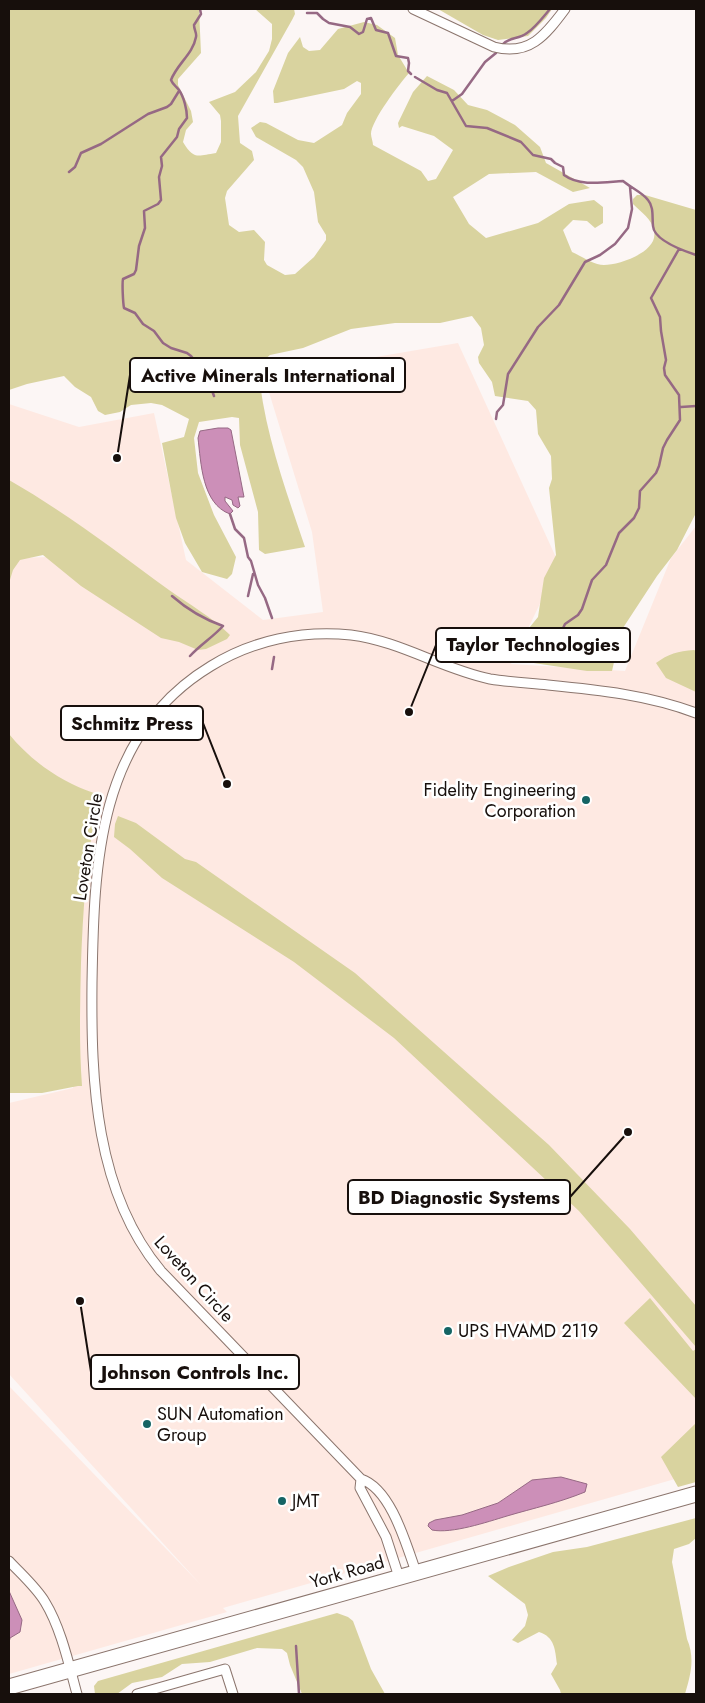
<svg xmlns="http://www.w3.org/2000/svg" width="705" height="1703" font-family="Jost,sans-serif">
<style>
.built{fill:#fee9e2}
.green{fill:#d9d39f}
.water{fill:#cc8fb8;stroke:#966984}
.lines{fill:none;stroke-linecap:round;stroke-linejoin:round}
.stream{stroke:#966984;stroke-width:2.5}
.street-casing{stroke:#8b756d;stroke-width:11}
.primary-casing{stroke:#8b756d;stroke-width:17}
.street{stroke:#fff;stroke-width:9}
.primary{stroke:#fff;stroke-width:15}
.poi-dot{fill:#156464;stroke:#fff;stroke-width:2}
.labels{text-anchor:middle;dominant-baseline:central;stroke-width:5;stroke-linejoin:round;paint-order:stroke}
.poi-label{font-size:18px;fill:#170f0c;stroke:#fff;text-anchor:start}
.street-label{font-size:18px;fill:#170f0c;stroke:#fff}
.leader{fill:none;stroke:#170f0c;stroke-width:2}
.callout-dot{fill:#170f0c;stroke:#fff;stroke-width:2}
.callout{fill:#fff;stroke:#170f0c;stroke-width:2}
.callout-label{font-size:19px;text-anchor:middle;font-weight:bold;fill:#170f0c}
</style>
<rect width="100%" height="100%" fill="#fcf6f5"/>
<path class="built" d="M458 343 559 564 511 664 625 671 671 558 696 526V1473L223 1608 227 1612 9 1674V1386L201 1585 9 1374V1103L73 1088 70 825 9 760V567L13 558 49 557 9 523V404L79 427 154 413 186 560 263 620 323 612 312 532 264 376Z"/>
<path class="green" d="M9 9H199L201 53 178 79V85L191 111 193 122 186 130 183 142C194 160 197 156 216 153L221 142V121L220 115 209 102 235 92 256 72 269 51 272 39V24L255 9H294L295 14 292 20 238 116 240 143 252 151 254 160 227 191 225 198 229 225 239 232 254 230 265 242 264 260 267 265 285 275 295 274 314 257 326 240V235L318 222 314 192 303 167 296 160 256 137 251 128 260 122 266 123 298 140 314 143 342 125 347 113 361 94V83L357 81 344 89 277 103H274L273 91 288 53 300 37 303 47 309 51 320 50 338 29 364 22 377 25 395 38 398 55 409 73C400 83 371 121 371 134 371 137 373 142 373 145L421 171 428 181 436 179 453 150 434 136 402 126 399 128 398 123 413 92 427 76 454 90 468 105 487 110 515 125 540 147 546 163 590 188 573 192 536 172 489 174 453 197 469 224 486 238 538 223 569 204 594 200 603 207V223L595 228 587 221 573 220 563 230 572 252C581 256 594 265 604 265 619 265 659 252 654 231 652 219 641 212 633 204V199L637 195H645L696 210V513L677 550 657 576 621 631 612 671H587L527 662 521 656 518 649 521 638 538 617 544 578 556 555 549 488 552 479 551 456 538 434 536 410 528 401 495 396 492 382 479 363 478 357 484 345 481 328 472 316 440 323H395L351 329 303 348 270 355 258 365C263 428 285 488 305 547L265 554 259 550 258 512 240 445 239 418 232 417 199 422 194 438 198 473 214 515 236 557 232 574 227 579 202 572 185 543 176 518 162 443 184 437 189 419 162 405 151 403 131 405 120 412 105 415 98 411 91 397 75 387 64 376 27 384 9 390Z
M438 9H552L546 18 528 36 498 40 483 35Z
M9 480C65 512 117 552 169 590 190 605 212 617 230 635L227 639 206 649 198 650 179 642 161 638 81 586 43 555 20 560 13 570 9 583Z
M694 650 696 651V692L666 678 656 663C668 654 678 651 694 650Z
M9 734C31 761 61 782 94 793L93 808 96 810C86 861 83 912 81 963 80 1005 79 1045 82 1086H78L42 1093H10L9 1111Z
M118 816 136 823 185 859 196 862 355 973 549 1145 630 1229 696 1306V1347L579 1211 394 1038 294 962 162 878 130 849 114 837 115 824Z
M650 1298 693 1351 696 1349V1399L624 1323Z
M696 1423V1482L678 1487 661 1457Z
M696 1518V1538L689 1544 674 1549 672 1562 687 1639C695 1658 691 1674 685 1694H561L560 1690 551 1674 557 1664C555 1650 555 1637 539 1632L518 1643 512 1640 525 1626 528 1615 525 1604 488 1576 509 1567 553 1552 587 1547Z
M337 1613 348 1617 353 1621 371 1669 385 1694H302L290 1665 287 1653 282 1649 257 1648 210 1662 182 1664 162 1677 132 1683 117 1694H95L94 1686 98 1681Z"/>
<path class="water" d="M218 428H228L231 430 244 497H238L240 506 238 508 233 505 232 500 225 497V501L233 511 230 514C202 504 201 463 198 438L200 431Z
M561 1477 587 1484 585 1492C558 1503 534 1508 507 1516 487 1522 452 1534 432 1530L428 1526 429 1523 435 1520 462 1515 498 1503 532 1480Z
M9 1591 22 1620 20 1632 10 1638 9 1643Z"/>
<g class="lines">
<path class="stream" d="M200 9 201 14 194 25C194 30 197 33 196 37 193 54 177 64 171 80 173 85 176 86 179 90 184 97 187 110 187 118L179 129 177 137 161 157 162 166 159 177 161 200 158 204 144 211 145 228 139 246 136 270 134 274 123 279C122 283 123 303 124 308L135 313 143 324 154 331 163 343 171 348 187 353 191 356 206 374 214 396
M307 13H317L323 19 329 23 350 27 359 34 363 32 367 19 371 18 376 30 388 33 396 56 408 58 409 63 408 71 411 74
M502 45C510 36 518 40 527 33 535 28 544 16 550 9
M415 77 437 90 447 93 466 126 487 128 521 142 533 155 551 159 555 163 563 167 564 175C580 187 605 182 623 181 630 187 643 193 648 200 654 207 652 217 653 226 654 240 684 251 696 255
M452 101 462 94 485 62 496 53
M69 172 75 167 81 153 101 144 148 114 167 107 171 104 179 91
M681 407 696 406
M496 419 497 412 503 405 508 374 538 327 559 305 585 262 600 255 615 244 628 228 632 209 630 187
M230 514 235 529 244 538 248 557 251 561 258 585 265 598 272 618
M172 596C188 610 203 619 223 626 213 637 200 645 190 656
M248 596 253 574
M549 658 565 624 578 615 582 609 592 580 606 565 619 533 634 518 639 508 640 491 656 473 659 466 663 448 667 440 680 420 679 395 665 375 664 368 666 360 661 331 660 317 651 298 679 249
M515 661 540 643 553 651
M272 669 274 657
M296 1646 299 1694"/>
<defs>
<path id="street" d="M413 9 494 47C529 56 545 36 565 9
M361 1479 161 1271C95 1192 91 1081 92 983 94 863 97 735 211 666 253 640 302 630 351 635 400 641 442 669 490 679 509 682 528 683 548 685 599 690 648 695 696 713
M9 1561C21 1574 36 1587 45 1602 61 1628 69 1665 77 1694
M399 1577 386 1537 360 1488 361 1479C391 1489 406 1544 416 1572
M137 1694 225 1669 233 1694"/>
<path id="primary" d="M9 1687 696 1494"/>
</defs>
<use href="#street" class="street-casing"/>
<use href="#primary" class="primary-casing"/>
<use href="#street" class="street"/>
<use href="#primary" class="primary"/>
</g>
<g class="poi-dot">
<circle cx="586" cy="800" r="5"/>
<circle cx="448" cy="1331" r="5"/>
<circle cx="147" cy="1424" r="5"/>
<circle cx="282" cy="1501" r="5"/>
</g>
<g class="labels">
<g class="poi-label">
<text x="576" y="790" text-anchor="end">Fidelity Engineering<tspan x="576" dy="21">Corporation</tspan></text>
<text x="458" y="1331">UPS HVAMD 2119</text>
<text x="157" y="1414">SUN Automation<tspan x="157" dy="21">Group</tspan></text>
<text x="292" y="1501">JMT</text>
</g>
<g class="street-label">
<text transform="translate(88 847) rotate(-81)">Loveton Circle</text>
<text transform="translate(194 1279) rotate(48)">Loveton Circle</text>
<text transform="translate(347 1572) rotate(-16)">York Road</text>
</g>
</g>
<path class="leader" d="M117 458L130 375M409 712L436 645M227 784L203 723M628 1132L570 1197M80 1301L91 1372"/>
<g class="callout-dot">
<circle cx="117" cy="458" r="5"/>
<circle cx="409" cy="712" r="5"/>
<circle cx="227" cy="784" r="5"/>
<circle cx="628" cy="1132" r="5"/>
<circle cx="80" cy="1301" r="5"/>
</g>
<g class="callout">
<rect x="130" y="358" width="275" height="34" rx="5"/>
<rect x="436" y="628" width="194" height="34" rx="5"/>
<rect x="61" y="706" width="142" height="34" rx="5"/>
<rect x="348" y="1180" width="222" height="34" rx="5"/>
<rect x="91" y="1355" width="208" height="34" rx="5"/>
</g>
<g class="callout-label">
<text x="268" y="382">Active Minerals International</text>
<text x="533" y="651">Taylor Technologies</text>
<text x="132" y="730">Schmitz Press</text>
<text x="459" y="1204">BD Diagnostic Systems</text>
<text x="195" y="1379">Johnson Controls Inc.</text>
</g>
<rect width="705" height="1703" fill="none" stroke="#170f0c" stroke-width="20"/>
</svg>
